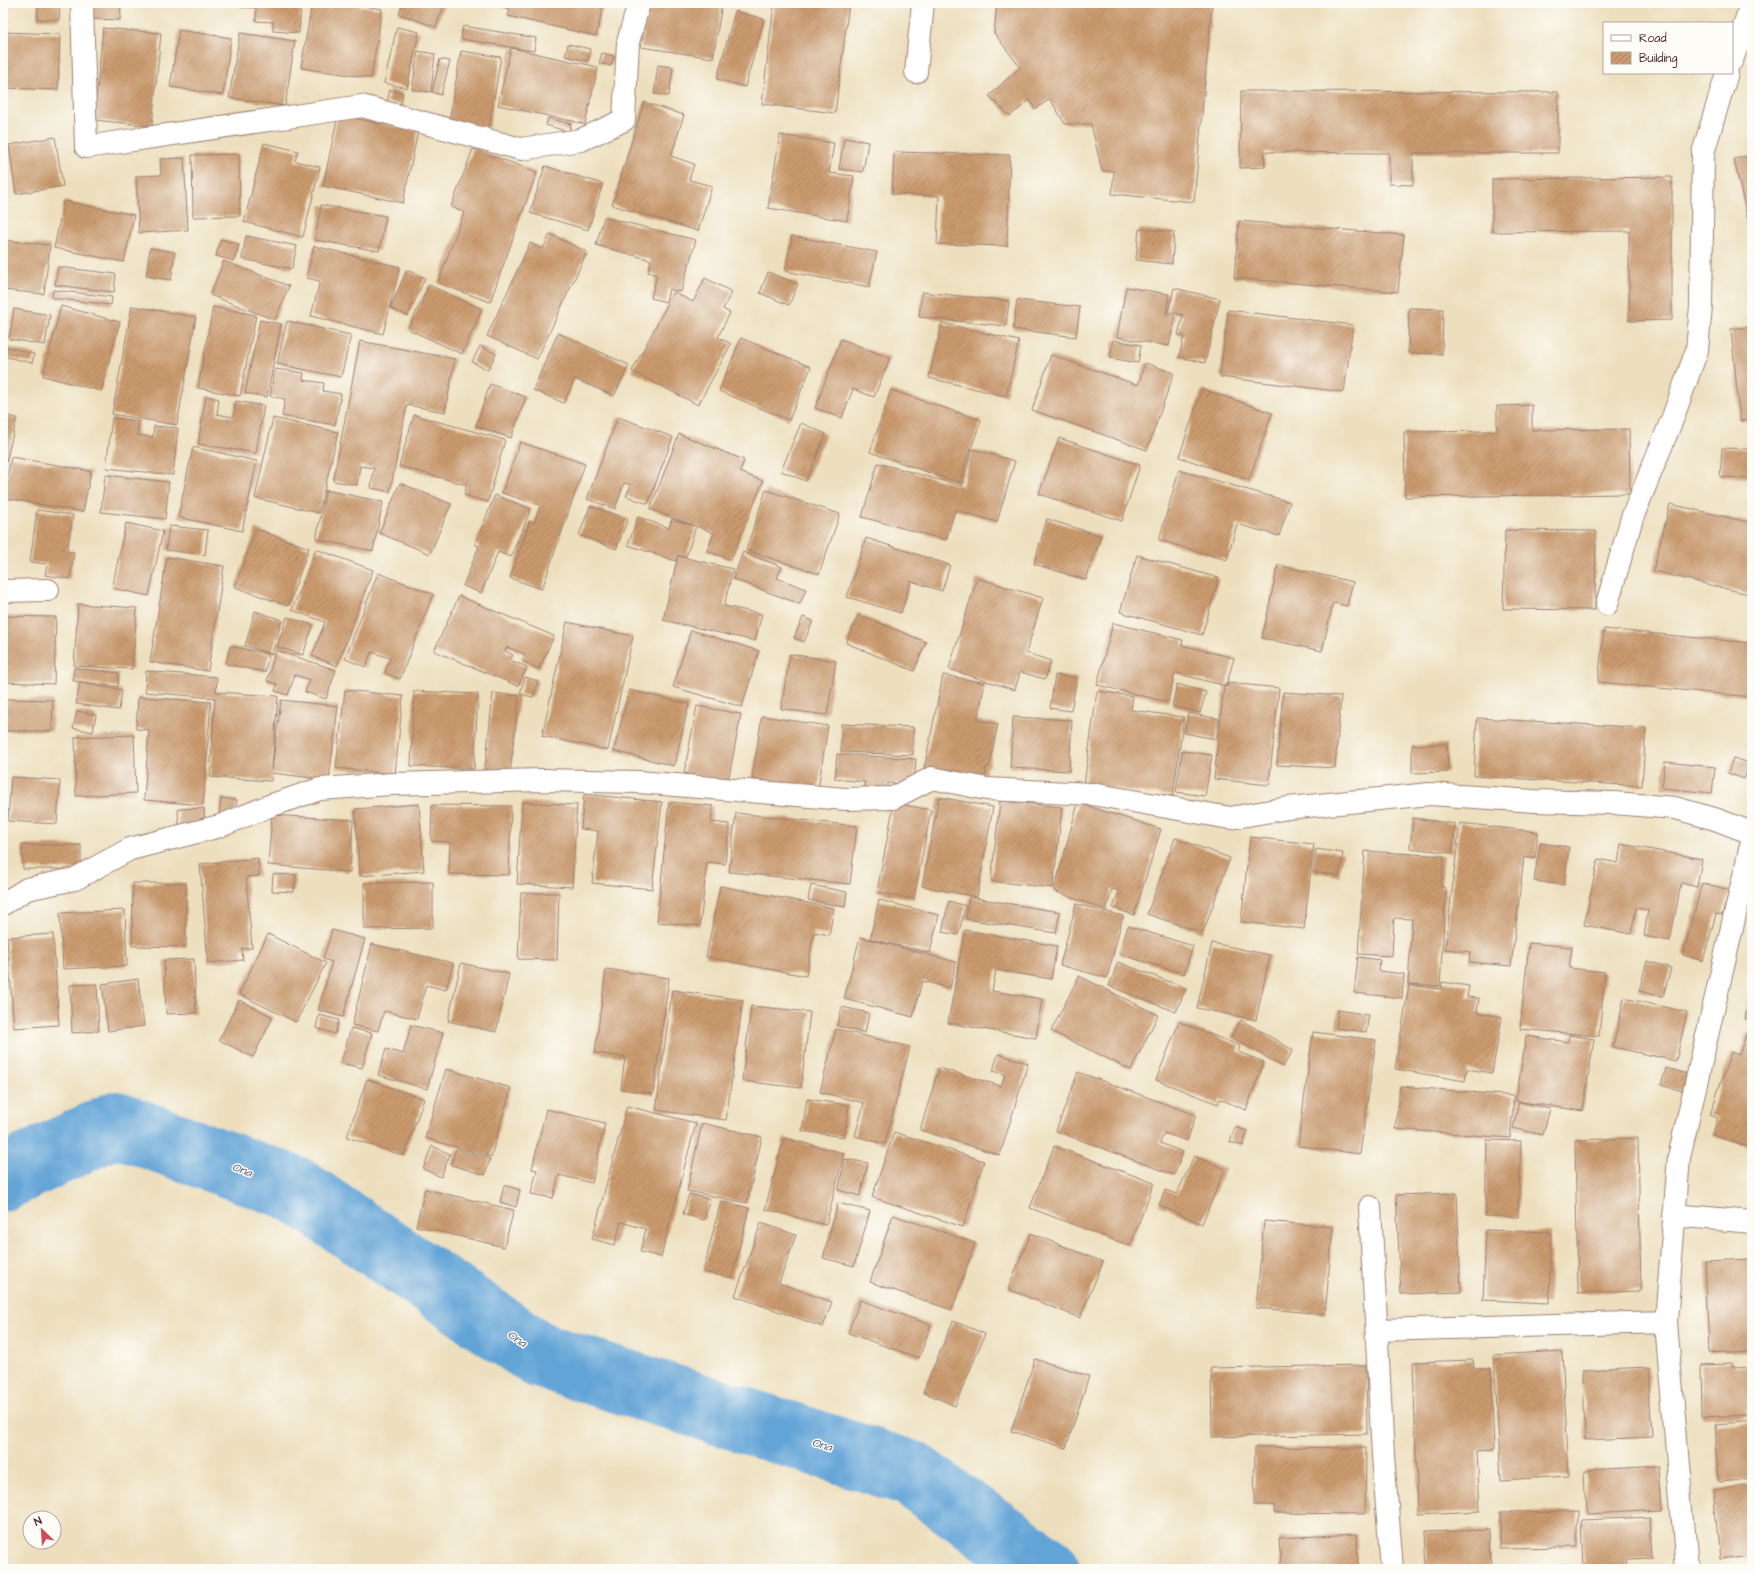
<svg xmlns="http://www.w3.org/2000/svg" width="1755" height="1572" font-family="'Architects Daughter',sans-serif">
<style>
.lines{fill:none;stroke-linecap:round;stroke-linejoin:round}
.river{stroke:#63a4d7;stroke-width:66}
.building{fill:url(#building-hatch)}
.minor-casing{stroke:#9c7f74;stroke-width:24}
.minor{stroke:#fff;stroke-width:22}
.labels{text-anchor:middle;dominant-baseline:central;stroke-width:3;stroke-linejoin:round;paint-order:stroke}
.water-label{font-size:12px;font-style:italic;fill:#545470;stroke:#fdfcf7}
</style>
<defs>
<pattern id="building-hatch" width="6" height="6" patternUnits="userSpaceOnUse"><rect width="6" height="6" fill="#cb9b6e"/><path d="M-1 1l2-2M0 6l6-6M5 7l2-2" fill="none" stroke="#a77e5b"/></pattern>
</defs>
<rect width="100%" height="100%" fill="#fdfcf7"/>
<filter id="ink" filterUnits="userSpaceOnUse"><feTurbulence type="fractalNoise" baseFrequency=".025" numOctaves="2"/><feDisplacementMap in="SourceGraphic" scale="8" xChannelSelector="R" yChannelSelector="G"/><feConvolveMatrix kernelMatrix="1 2 1 2 8 2 1 2 1" color-interpolation-filters="sRGB"/></filter>
<filter id="wash" filterUnits="userSpaceOnUse"><feTurbulence type="fractalNoise" baseFrequency=".012" numOctaves="4" result="noise"/><feDisplacementMap in="SourceGraphic" scale="16" xChannelSelector="R" yChannelSelector="G"/><feGaussianBlur stdDeviation="0.9" result="paint"/><feColorMatrix in="noise" values="0 0 0 0 0 0 0 0 0 0 0 0 0 0 0 0 0 1.4 0 .05"/><feComposite in="paint" operator="in"/></filter>
<g filter="url(#wash)">
<rect width="100%" height="100%" fill="#eddfbd"/>
<g class="lines">
<path class="river" d="M3 1178 116 1124 295 1189 539 1355 910 1473 1047 1569"/>
</g>
<g id="blocks">
<path class="building" d="M38 3H60L59 20 37 19Z
M92 3H121L120 20 92 19Z
M240 3H301L299 33 273 31V22L256 21V8L240 7Z
M312 3H343L382 9 371 78 301 68Z
M403 3H445L436 27 399 14Z
M486 3H604L596 36 508 16 510 9Z
M649 3H722L713 58 641 47Z
M774 3H849L835 113 762 104Z
M997 3H1212L1194 202 1112 194 1114 171H1102L1091 124H1065L1050 99 1035 109 1030 100 1010 116 989 96 1020 67 994 33Z
M735 11 764 19 745 87 717 79Z
M463 26 536 38 534 51 461 39Z
M397 27 419 32 407 88 384 83Z
M103 28 161 33 152 126 94 120Z
M179 30 231 38 223 95 170 87Z
M3 32 60 34 58 90 3 88Z
M240 33 295 41 285 106 229 98Z
M568 44 590 49 588 61 565 56Z
M511 48 598 67 585 124 498 105Z
M418 51 435 54 431 92 412 90Z
M461 51 501 57 489 128 449 122Z
M602 53 614 56 611 66 599 63Z
M440 59 450 61 441 95 432 92Z
M658 65 673 67 669 96 654 94Z
M390 90 403 93 401 104 387 102Z
M1241 91 1558 92V153H1413V185L1389 184V153L1264 152 1265 167 1240 168Z
M644 102 684 115 671 156 694 164 689 180 712 186 698 231 612 205Z
M338 115 418 131 403 203 323 186Z
M548 118 571 124 569 132 546 125Z
M780 135 834 143 829 173 854 176 847 221 768 208Z
M55 137 63 186 16 194 9 145Z
M844 138 868 142 863 172 839 169Z
M264 143 298 151 295 161 320 167 303 237 244 222Z
M473 149 537 172 490 302 438 283 464 212 451 207Z
M894 152 1010 155 1007 246 937 244 939 196 892 194Z
M239 154 240 216 193 217 192 155Z
M1752 155V235H1751L1734 159Z
M184 158 188 230 139 233 136 176 161 175 160 159Z
M545 166 603 184 588 230 530 213Z
M1672 177V320L1629 321V231L1492 232V179Z
M64 201 134 215 124 262 54 248Z
M321 205 386 216 379 251 315 240Z
M604 217 696 240 681 292 669 289 666 302 651 298 657 275 648 272 651 260 596 245Z
M1239 221 1404 235 1398 292 1234 278Z
M1139 229 1174 232 1172 264 1136 260Z
M550 234 587 252 537 359 487 336 530 243 543 249Z
M246 236 297 246 292 269 242 259Z
M792 236 877 252 869 287 785 271Z
M221 239 239 244 234 261 216 256Z
M3 240 50 245 44 294 3 290Z
M314 246 400 267 383 334 311 316 320 281 306 278Z
M150 248 175 252 171 280 146 276Z
M224 261 289 286 275 320 210 295Z
M58 267 116 274 114 292 55 285Z
M407 270 425 278 408 316 390 308Z
M768 272 798 284 789 305 760 293Z
M705 278 732 292 723 309 730 313 718 337 731 344 698 405 632 371 674 292 693 302Z
M429 285 482 309 462 354 408 329Z
M1126 287 1169 294 1166 314 1175 316 1169 346 1117 337Z
M1174 288 1220 299 1205 363 1179 357 1184 336 1178 335 1183 315 1168 312Z
M53 290 112 297 111 305 52 298Z
M922 292 1009 301 1006 326 919 317Z
M1017 300 1080 307 1076 337 1013 329Z
M61 306 120 322 101 391 43 376Z
M132 306 196 317 177 425 112 414Z
M213 307 256 315 240 396 198 388Z
M1409 308 1443 309 1442 354 1408 353Z
M14 309 50 315 45 345 9 339Z
M1228 310 1353 325 1344 392 1220 377Z
M260 320 281 324 267 397 245 393Z
M287 321 351 335 341 377 277 364Z
M942 323 1019 341 1006 396 929 378Z
M1752 327V420L1740 421 1731 329Z
M558 333 629 365 614 396 575 379 564 403 533 390Z
M741 338 811 367 789 420 719 391Z
M841 339 890 358 874 397 853 389 842 418 815 408Z
M1113 340 1141 345 1138 363 1110 358Z
M360 341 455 359 445 412 407 405 390 492 371 488 374 468 360 466 357 485 333 481Z
M4 346 34 354 32 363 3 356Z
M480 346 496 354 488 370 472 362Z
M1051 355 1138 385 1145 363 1174 373 1147 450 1032 410Z
M275 369 304 373 303 380 324 383 323 391 341 394 335 425 282 416 285 399 270 396Z
M490 384 526 397 511 438 476 426Z
M1202 389 1272 413 1249 480 1179 457Z
M891 390 981 420 959 483 870 452Z
M206 396 219 399 217 414 233 417 236 401 264 406 256 453 198 444Z
M1532 405V430L1629 429 1630 494 1405 497 1404 432 1497 431V406Z
M3 415 17 418 4 470H3Z
M414 415 505 440 488 502 464 495 467 485 399 466Z
M618 417 673 437 648 504 626 496 631 485 624 483 615 509 587 499Z
M112 418 139 421 137 435 153 437 154 426 178 428 173 475 106 468Z
M273 418 338 432 319 513 255 498Z
M801 423 826 434 806 481 781 471Z
M679 434 744 460 740 472 763 481 731 560 707 551 714 533 696 526 686 557 678 555 676 561 628 545 638 517 669 528 672 519 695 526 650 509Z
M1059 438 1140 465 1122 521 1039 494Z
M520 442 585 464 542 589 510 578 530 521 534 523 540 505 502 493Z
M193 447 257 461 242 531 178 517Z
M1722 448 1752 449V478L1720 477Z
M972 449 1015 461 997 522 955 510 946 540 862 517 878 463 962 486Z
M11 457 91 471 83 512 4 498Z
M1179 470 1290 502 1279 536 1237 524 1227 560 1159 540Z
M105 475 169 482 165 519 101 512Z
M400 483 451 504 430 554 379 533Z
M326 490 383 502 373 551 316 539Z
M766 490 840 514 819 574 746 550Z
M495 495 531 509 511 557 498 552 481 593 463 586 479 546 475 544Z
M1670 504 1752 523V595L1653 571Z
M590 506 628 519 616 549 579 535Z
M37 510 73 515 67 551 74 552 70 579 45 575 47 564 30 562Z
M1047 519 1101 536 1086 580 1034 564Z
M126 523 163 531 149 596 112 588Z
M169 526 208 530 205 555 166 550Z
M256 529 309 548 288 606 235 587Z
M1505 530 1596 531 1595 610 1503 609Z
M866 538 950 565 942 591 911 581 901 613 847 597Z
M316 549 373 570 337 666 312 656 325 622 292 610Z
M743 552 782 567 777 578 806 589 800 604 733 579Z
M1137 555 1219 578 1202 635 1120 612Z
M678 556 733 569 724 606 762 614 755 641 663 620Z
M167 557 224 566 208 671 150 662Z
M1278 565 1353 582 1347 606 1333 603 1322 651 1262 638Z
M378 573 433 594 400 679 385 673 390 658 371 652 366 667 345 659Z
M977 578 1043 598 1026 653 1051 661 1045 679 1020 672 1015 690 949 669Z
M459 596 554 636 539 669 522 661 525 654 507 647 505 651 513 655 510 660 527 667 518 686 434 651Z
M78 604 137 608 132 669 74 666Z
M255 611 282 620 272 654 245 646Z
M858 614 926 642 914 671 846 643Z
M3 616 56 617 54 684 3 682Z
M287 617 313 625 303 655 277 647Z
M803 617 813 621 804 642 794 638Z
M567 622 633 636 608 750 542 736Z
M1113 623 1183 640 1182 645 1234 658 1226 686 1175 673 1168 702 1097 685Z
M1604 629 1752 643V697L1598 682Z
M691 630 759 651 742 707 673 687Z
M230 646 269 654 265 672 226 664Z
M276 650 336 670 326 699 305 692 310 680 295 675 288 695 275 691 277 684 267 681Z
M790 654 836 661 827 715 781 709Z
M74 668 119 673 118 687 73 681Z
M146 671 217 677 216 692 278 696 272 769 281 700 338 706 329 780 272 773 271 781 210 777 215 698 145 692Z
M943 675 985 683 977 720 998 724 989 767 987 766 984 781 924 769Z
M1055 675 1077 678 1071 711 1050 708Z
M525 677 538 681 533 697 520 694Z
M80 683 122 690 119 710 76 704Z
M1228 683 1279 688 1269 785 1214 779 1224 686H1228Z
M1177 684 1206 692 1200 713 1172 706Z
M345 690 403 696 395 774 336 768Z
M629 690 689 704 674 766 614 751Z
M414 691 478 694 474 769 411 766Z
M1097 691 1133 696 1131 710 1184 717 1173 796 1084 785Z
M1283 692 1341 696 1335 768 1277 765Z
M493 693 519 696 510 773 485 770Z
M138 697 211 702 203 805 144 800 149 730 136 729Z
M3 699 53 700 52 731H3Z
M697 706 741 714 728 782 684 773Z
M77 711 96 715 93 732 73 728Z
M1188 713 1219 719 1216 739 1184 733Z
M762 716 828 726 818 789 752 779Z
M1013 717 1072 720 1069 771 1010 768Z
M1477 718 1646 728 1642 786 1474 776Z
M841 724 913 727V755L841 752Z
M134 735 136 793 76 796 75 737Z
M1447 744 1448 772 1412 773V745Z
M1182 751 1212 755 1205 796 1176 792Z
M837 754 916 759 914 785 888 783 886 791 864 790 865 782 835 779Z
M1733 758 1750 763 1744 779 1728 773Z
M1665 762 1715 767 1712 793 1662 788Z
M11 777 60 780 57 824 8 821Z
M584 794 662 802 652 889 592 883 598 831 581 829Z
M939 797 993 807 977 897 922 886Z
M221 798 237 800 234 818 219 816Z
M1000 801 1062 807 1053 888 991 881Z
M522 802 577 805 572 887 517 884Z
M669 802 713 806 711 822 729 824 725 864 707 862 700 926 657 922Z
M894 803 931 810 914 899 877 892Z
M1078 803 1161 829 1134 915 1113 908 1119 891 1112 889 1106 910 1054 891Z
M419 804 424 871 360 876 355 809Z
M432 805 511 806 509 875 449 874 450 842 431 841Z
M204 808 205 828 179 829 178 809Z
M736 813 857 826 850 884 729 872Z
M272 815 353 820 350 872 268 865Z
M1413 818 1455 824 1452 853 1410 848Z
M1460 823 1538 832 1535 859 1524 857 1511 966 1469 962 1470 952 1445 949Z
M1250 837 1314 844 1304 929 1241 922Z
M1175 838 1230 858 1203 933 1147 914Z
M1540 843 1569 847 1564 885 1534 881Z
M1621 844 1702 859 1697 887 1681 883 1670 941 1644 936 1648 910 1636 908 1631 934 1584 925 1598 859 1618 863Z
M22 845H81V869H23Z
M1316 849 1343 853 1339 876 1313 872Z
M1365 851 1444 856 1441 887 1446 888 1440 986 1408 984 1412 919 1394 918 1392 956 1358 954Z
M258 858 259 876 246 877 252 948 242 949 243 960 208 963 200 864Z
M273 874 296 875 294 892 272 891Z
M433 882V928L364 929V883Z
M133 883H186V947L132 946Z
M1702 883 1730 890 1722 915 1716 914 1703 961 1683 955Z
M811 885 847 892 845 907 808 900Z
M720 886 834 908 829 935 814 932 806 976 706 957Z
M521 893H559L557 960 518 959Z
M969 897 1060 912 1056 933 966 919Z
M879 900 939 915 930 953 870 939Z
M949 901 966 906 958 935 942 932Z
M1076 904 1123 916 1107 978 1060 965Z
M125 910 127 966 63 969 60 913Z
M1128 926 1193 946 1184 974 1119 954Z
M332 930 365 939 343 1017 318 1010 332 962 323 959Z
M965 930 1057 946 1051 979 996 970 992 991 1042 999 1036 1038 948 1023Z
M53 934 59 1025 14 1028 7 937Z
M268 934 326 963 296 1022 239 994Z
M860 937 956 962 950 988 922 981 913 1017 844 999Z
M1212 943 1270 955 1256 1020 1197 1008Z
M1529 943 1572 947 1569 968 1605 972 1599 1036 1520 1029Z
M372 944 453 963 446 990 426 985 417 1019 384 1011 378 1031 352 1025Z
M1358 957 1380 960 1379 971 1404 974 1402 998 1354 993Z
M194 959 196 1013 166 1014 164 960Z
M1647 961 1671 968 1663 997 1639 991Z
M1118 962 1186 988 1176 1012 1109 986Z
M461 963 509 974 496 1032 448 1021Z
M606 969 669 978 653 1094 621 1089 625 1057 595 1053Z
M1079 976 1158 1015 1131 1070 1051 1031Z
M138 979 144 1026 108 1031 102 984Z
M1442 982 1469 986 1467 997 1479 998 1477 1013 1502 1017 1492 1073 1467 1069 1465 1081 1395 1069 1409 985 1441 989Z
M97 984 99 1031 72 1033 70 985Z
M1751 986H1752V1021L1745 1019Z
M672 990 743 1000 726 1120 656 1110Z
M1624 998 1687 1012 1676 1061 1613 1047Z
M239 1000 273 1017 253 1057 219 1040Z
M751 1006 810 1012 801 1088 742 1081Z
M842 1007 869 1013 865 1033 837 1026Z
M1338 1010 1369 1015 1366 1032 1336 1028Z
M319 1015 339 1020 335 1034 316 1028Z
M1241 1020 1293 1050 1283 1067 1231 1037Z
M1179 1022 1240 1046 1238 1052 1264 1062 1246 1110 1220 1099 1218 1104 1156 1080Z
M411 1025 443 1033 427 1089 378 1075 386 1049 403 1054Z
M351 1028 372 1033 362 1068 341 1063Z
M836 1029 910 1047 885 1144 855 1136 864 1103 820 1092Z
M1313 1032 1376 1040 1360 1154 1298 1146Z
M1747 1032 1752 1034V1148L1712 1135 1718 1118 1710 1115 1731 1052 1739 1055Z
M1569 1035 1594 1039 1583 1111 1516 1101 1526 1036 1568 1042Z
M998 1054 1028 1063 1000 1155 920 1130 939 1068 1001 1086 1005 1074 993 1071Z
M1666 1068 1688 1074 1683 1091 1661 1085Z
M446 1069 511 1088 491 1157 425 1138Z
M1078 1072 1196 1115 1187 1141 1164 1133 1160 1143 1183 1152 1174 1175 1056 1131Z
M367 1079 424 1099 404 1156 347 1137Z
M1400 1086 1514 1096 1510 1138 1395 1129Z
M807 1099 849 1105 844 1137 802 1131Z
M1519 1102 1550 1109 1543 1135 1513 1128Z
M627 1106 696 1123 661 1257 640 1252 646 1229 621 1222 615 1245 592 1239Z
M546 1109 605 1123 592 1183 559 1175 553 1198 531 1194 537 1170 532 1169Z
M702 1123 762 1137 747 1203 687 1191Z
M1235 1127 1247 1131 1243 1146 1230 1142Z
M894 1132 984 1161 963 1227 872 1197Z
M784 1138 844 1153 826 1225 765 1209Z
M1638 1138 1641 1291 1578 1293 1575 1140Z
M1487 1140 1521 1141 1518 1217 1485 1216Z
M432 1146 450 1154 441 1177 423 1169Z
M1054 1146 1154 1183 1130 1246 1030 1208Z
M456 1149 490 1159 485 1175 451 1165Z
M1194 1156 1225 1169 1202 1224 1159 1205 1165 1190 1177 1194Z
M845 1159 868 1163 860 1196 838 1190Z
M504 1185 520 1190 516 1207 500 1202Z
M425 1189 514 1210 504 1247 416 1226Z
M1457 1193 1461 1292 1401 1294 1396 1195Z
M689 1194 710 1199 704 1220 683 1214Z
M721 1201 749 1208 732 1278 703 1272Z
M838 1203 870 1211 854 1266 823 1258Z
M893 1215 975 1243 952 1310 870 1282Z
M1264 1221 1333 1227 1325 1314 1256 1308Z
M761 1223 796 1235 779 1283 832 1302 823 1327 735 1296Z
M1486 1230 1551 1232 1549 1303 1483 1300Z
M1031 1233 1103 1262 1080 1318 1008 1289Z
M1752 1259V1351L1709 1353 1705 1261Z
M860 1300 931 1325 919 1358 848 1333Z
M953 1321 985 1334 955 1406 923 1392Z
M1562 1351 1569 1476 1501 1480 1494 1355Z
M1035 1359 1089 1376 1066 1448 1011 1431Z
M1473 1360 1474 1368H1491L1494 1450 1477 1451 1480 1511 1418 1514 1413 1362Z
M1732 1363 1733 1368 1752 1367V1407L1746 1408 1747 1416 1702 1418 1701 1364Z
M1366 1365 1367 1434 1212 1437 1211 1368Z
M1648 1367 1652 1437 1585 1440 1583 1370Z
M1752 1422V1479L1719 1482 1715 1425Z
M1255 1447 1366 1448 1365 1514 1274 1513V1505H1254Z
M1659 1466 1662 1510 1587 1514 1585 1470Z
M1752 1485V1555L1720 1559 1713 1490Z
M1578 1511V1547L1500 1548V1512Z
M1651 1517 1653 1558 1626 1559 1627 1569H1584L1582 1520Z
M1489 1530 1490 1569H1427L1425 1532Z
M1357 1534 1358 1569H1281L1279 1538Z
M1566 1564V1569H1508V1568Z"/>
</g>
</g>
<g filter="url(#ink)">
<use href="#blocks" fill-opacity="0" stroke="#9c7f74" stroke-width="1"/>
<g class="lines">
<defs>
<path id="minor" d="M82 3 86 147 362 106 521 149 581 140 624 120 628 42 639 3
M1732 60 1752 3
M916 72 923 3
M3 591 48 590
M1607 604 1632 518 1673 417 1697 350 1701 306 1703 153 1727 73
M3 904 27 889 75 879 130 849 220 826 269 806 320 789 392 784 541 780 639 782 846 799 893 798 932 778 987 789 1092 794 1230 818 1288 808 1430 794 1534 801 1614 803 1675 808 1715 819 1752 833
M1370 1207 1383 1456 1392 1569
M1674 1215 1752 1222
M1377 1330 1666 1322
M1687 1569 1666 1322 1679 1157 1752 841"/>
</defs>
<use href="#minor" class="minor-casing"/>
<use href="#minor" class="minor"/>
</g>
</g>
<g class="labels">
<g class="water-label">
<text transform="translate(242 1170) rotate(20)">Ona</text>
<text transform="translate(517 1339) rotate(34)">Ona</text>
<text transform="translate(822 1445) rotate(18)">Ona</text>
</g>
</g>
<rect width="1755" height="1572" fill="none" stroke="#fdfcf7" stroke-width="16"/>
<rect x="1603" y="22" width="130" height="52" fill="#fdfcf7" stroke="#b5a4a5"/>
<rect x="1611" y="35" width="20" height="6" fill="#ffffff" stroke="#b5a4a5"/>
<text x="1639" y="42" font-size="12" fill="#4a1f2b">Road</text>
<rect x="1611" y="52" width="20" height="12" fill="url(#building-hatch)" stroke="#b5a4a5"/>
<text x="1639" y="62" font-size="12" fill="#4a1f2b">Building</text>
<g transform="translate(42 1530) rotate(335)"><circle r="19" fill="#fdfcf7" stroke="#b5a4a5"/>
<path d="M0-3L7 15L0 10L-7 15Z" fill="#d1495b"/>
<text y="-6" font-size="11" font-weight="bold" text-anchor="middle" fill="#4a1f2b">N</text>
</g>
</svg>
